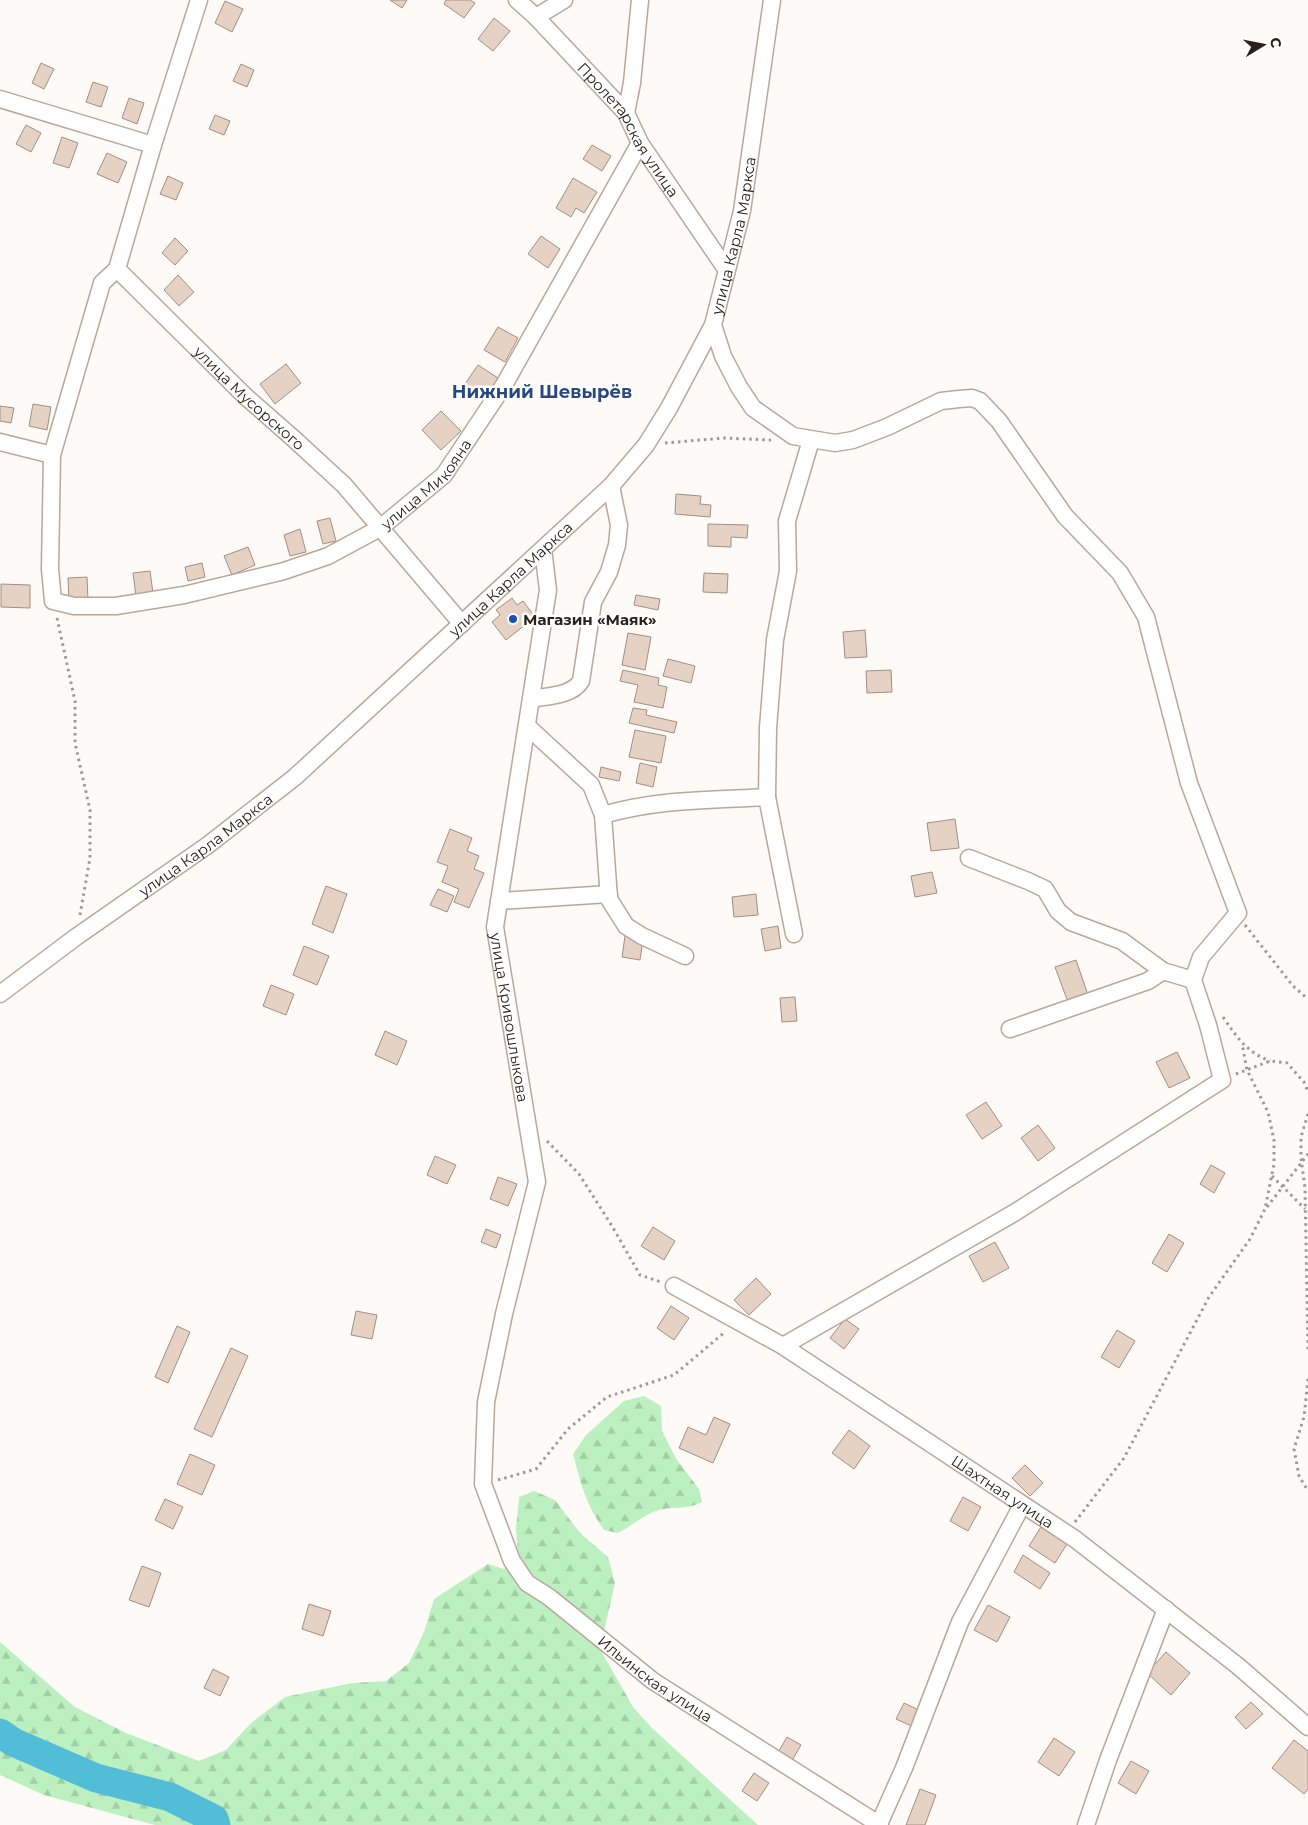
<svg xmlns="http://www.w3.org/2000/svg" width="1308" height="1825" font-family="Montserrat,sans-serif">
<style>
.forest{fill:url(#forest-firs)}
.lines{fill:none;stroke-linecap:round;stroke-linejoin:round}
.river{stroke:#52bdd7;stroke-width:29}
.building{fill:#e6d2c4;stroke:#a18f81}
.minor-casing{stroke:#baa799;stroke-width:19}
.path{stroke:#9e9995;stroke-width:3;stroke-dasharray:2.5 4;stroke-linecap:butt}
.minor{stroke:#fff;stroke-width:16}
.poi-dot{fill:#1550bb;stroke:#fff;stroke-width:2}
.labels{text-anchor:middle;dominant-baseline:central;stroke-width:5;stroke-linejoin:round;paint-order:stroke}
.street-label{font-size:15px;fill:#28211c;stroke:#fff}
.poi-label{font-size:15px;font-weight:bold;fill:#28211c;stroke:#fff;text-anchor:start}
.quarter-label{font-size:18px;font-weight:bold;fill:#29487f;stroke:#fff}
</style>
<defs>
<pattern id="forest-firs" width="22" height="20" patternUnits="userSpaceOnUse" patternTransform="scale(1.25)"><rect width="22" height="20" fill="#bdf0c1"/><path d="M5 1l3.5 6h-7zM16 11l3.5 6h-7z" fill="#a2cea5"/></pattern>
</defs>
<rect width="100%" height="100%" fill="#fefaf7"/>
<path class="forest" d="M644 1396 661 1406 662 1431 677 1460 699 1489 702 1502C689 1510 671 1506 656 1511 644 1515 630 1527 618 1533L604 1530C586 1504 581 1485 573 1454L586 1435 624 1401Z
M534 1491 555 1500 580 1533 608 1557 615 1583 600 1649 633 1707 652 1728 758 1825H155L44 1795 0 1775V1642L75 1707 126 1733 199 1761 226 1750 251 1723 285 1697 352 1683 386 1681 409 1663 424 1632 434 1599 488 1564 504 1569 518 1554 516 1529 519 1497Z"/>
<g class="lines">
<path class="river" d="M0 1733 13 1742 96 1778 170 1797 214 1819 216 1825"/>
</g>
<path class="building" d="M390 0H407L402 8Z
M446 0H470L475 3 464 18 444 4Z
M225 1 243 9 232 32 215 23Z
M494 18 510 31 493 51 478 39Z
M41 63 54 69 44 89 32 83Z
M241 64 254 70 247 87 233 81Z
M93 82 108 87 101 107 86 102Z
M129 98 144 103 137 124 122 118Z
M215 115 230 121 224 135 209 129Z
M26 125 41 133 31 152 16 144Z
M62 137 78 143 69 168 53 163Z
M592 145 611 156 602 171 583 159Z
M107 153 127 162 118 183 97 174Z
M168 176 183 183 176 200 160 194Z
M573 178 597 192 584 213 576 208 571 217 556 208Z
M541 236 560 249 548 268 528 254Z
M175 238 188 251 175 265 162 253Z
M178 275 194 292 179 306 164 290Z
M498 327 518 338 505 362 484 350Z
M286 364 301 383 275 404 260 384Z
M478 365 498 378 485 398 465 384Z
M33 404 51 407 47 430 29 426Z
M0 406 14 408 11 423 0 421Z
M441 411 461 431 441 450 422 430Z
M676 494 701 496 700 504 711 505 710 517 675 514Z
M330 518 336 541 323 544 317 521Z
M708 524 748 525 747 538 731 537V547L708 546Z
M300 529 306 552 290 556 284 535Z
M248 547 255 565 232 575 224 556Z
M202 563 205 577 188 581 185 567Z
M150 571 153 593 136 596 133 573Z
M704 573 728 574 727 593 703 592Z
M87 577 88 600 69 601 68 578Z
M1 584 30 585V608L1 607Z
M636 595 660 599 658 610 634 605Z
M512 598 517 605 523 601 535 617 506 640 492 622 500 615 496 610Z
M865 630 867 657 845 658 843 632Z
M628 633 651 637 645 670 622 665Z
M668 659 695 666 691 683 663 676Z
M623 670 659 678 658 685 667 687 663 708 634 702 638 685 620 681Z
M891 670 892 692 867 693 866 671Z
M633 708 647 710 646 715 677 722 674 733 629 723Z
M635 730 666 736 661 763 629 757Z
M640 763 657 767 653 787 636 783Z
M601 767 621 772 619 781 599 777Z
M955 819 959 848 931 851 927 823Z
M450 829 472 838 467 851 479 856 474 869 484 873 469 908 454 902 459 889 442 882 448 866 437 862Z
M932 872 937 893 915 897 911 876Z
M326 886 347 894 333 933 312 924Z
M438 889 454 896 447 912 430 905Z
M756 894 758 915 734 917 732 897Z
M778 926 781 948 765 951 761 929Z
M625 936 643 939 640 960 622 957Z
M304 946 329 956 317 985 293 975Z
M1076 960 1088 995 1068 1002 1055 967Z
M271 985 294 994 286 1015 263 1006Z
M795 997 797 1021 782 1022 780 998Z
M385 1031 407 1041 397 1065 375 1055Z
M1177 1052 1190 1078 1169 1088 1156 1062Z
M986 1102 1002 1126 982 1139 966 1115Z
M1038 1125 1055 1148 1038 1161 1021 1138Z
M435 1156 456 1165 447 1184 427 1175Z
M1211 1165 1225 1173 1214 1193 1200 1184Z
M498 1177 517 1184 508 1206 490 1199Z
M653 1227 675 1241 664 1260 641 1246Z
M486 1229 501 1235 496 1248 481 1242Z
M1169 1234 1184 1243 1167 1272 1152 1263Z
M995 1242 1009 1268 983 1282 969 1256Z
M756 1278 771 1294 749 1315 734 1300Z
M671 1306 689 1318 674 1340 657 1328Z
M356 1311 377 1315 372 1339 351 1335Z
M845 1319 859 1329 844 1349 830 1338Z
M177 1326 190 1332 168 1383 155 1377Z
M1117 1330 1135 1341 1119 1368 1101 1357Z
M231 1348 248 1356 212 1437 194 1429Z
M714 1417 730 1424 713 1463 679 1448 688 1427 706 1435Z
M849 1430 870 1446 854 1469 832 1453Z
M190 1454 215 1465 202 1495 177 1484Z
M1025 1465 1043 1483 1030 1496 1012 1478Z
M963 1497 981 1507 968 1531 950 1521Z
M165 1499 183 1507 173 1529 155 1520Z
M1041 1527 1067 1544 1055 1563 1029 1546Z
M1023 1555 1050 1573 1040 1589 1014 1572Z
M142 1566 161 1573 149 1607 129 1600Z
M309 1604 331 1611 323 1636 302 1629Z
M988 1605 1010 1617 997 1642 974 1630Z
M1166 1652 1190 1673 1171 1695 1147 1673Z
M213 1669 229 1677 220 1696 204 1688Z
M1251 1702 1263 1714 1246 1729 1235 1717Z
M904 1703 923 1712 916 1728 896 1719Z
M787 1737 801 1745 790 1764 776 1756Z
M1054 1738 1075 1752 1059 1776 1038 1762Z
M1294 1740 1308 1751V1789L1304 1794 1272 1768Z
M1131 1761 1149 1771 1136 1794 1118 1783Z
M754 1773 769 1783 757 1801 742 1791Z
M920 1789 936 1795 925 1825H906Z"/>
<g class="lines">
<defs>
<g id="minor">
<path id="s1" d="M199 0 153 145 117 269 102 283 52 455 50 569 53 601 74 606H116L184 595 284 571 328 556 380 528 444 475 504 385 640 143"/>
<path id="s2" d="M517 0 536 17 626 113 640 143 726 269"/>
<path d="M536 17 564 0"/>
<path d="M0 99 153 145"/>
<path d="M626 113 632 83 640 0"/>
<path id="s3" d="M117 269 244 395 294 439 344 485 462 624"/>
<path d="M713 325 723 356 739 387 753 408 793 436 835 443 853 440 887 427 941 401 959 399 972 398 980 401 999 421 1065 516 1120 573 1146 617 1189 783 1238 913 1201 957 1193 980 1208 1025 1222 1080 1014 1213 783 1346"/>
<path d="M0 442 52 455"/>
<path id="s4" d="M543 549 548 590 495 927 537 1182 504 1314 486 1402 483 1484 512 1561 527 1583 549 1597 653 1681 880 1825"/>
<path d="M531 699C547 696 572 696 581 681L593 602 609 572 617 545 619 525 611 486"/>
<path d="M527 726 591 785 603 815 609 899 626 926 642 936 685 956"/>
<path d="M603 815C658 799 711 800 767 797"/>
<path d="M969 858 1028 881 1045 889 1058 911 1071 922 1122 941 1163 971 1193 980"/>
<path d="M499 901 609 894"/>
<path d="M794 934 767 797 768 728 775 640 788 571 787 521 811 440"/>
<path id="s5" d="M0 994 76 937 208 845 295 777 611 486 646 445 669 408 713 325 742 211 772 0"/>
<path d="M1010 1029 1148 981 1163 971"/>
<path id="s6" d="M674 1286 783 1346 1075 1539 1238 1666 1308 1727"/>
<path d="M879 1824 904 1768 960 1622 1022 1505"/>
<path d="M1086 1825 1108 1760 1166 1609"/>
</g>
</defs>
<use href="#minor" class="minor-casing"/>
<path class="path" d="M665 443 724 438 771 440
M57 618 75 701V743L90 810V858L80 915
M1245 925 1293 986 1308 999
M1223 1017C1237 1037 1246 1052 1270 1061
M1236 1074 1270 1061 1287 1063 1304 1082 1308 1092
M1308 1114 1301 1137V1158L1305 1188 1308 1350
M547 1141 579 1174 612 1226 640 1275 661 1282
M1272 1176 1305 1209
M1267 1207 1308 1154
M1308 1379 1304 1417 1294 1449 1299 1476 1308 1491
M498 1480 536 1469 568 1429 607 1397 674 1375 725 1332
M1075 1522 1124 1458 1209 1297 1250 1239 1265 1209 1274 1164V1140L1268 1112 1247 1070 1242 1044"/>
<use href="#minor" class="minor"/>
</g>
<circle class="poi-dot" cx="513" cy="619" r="5"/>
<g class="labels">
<g class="street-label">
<text stroke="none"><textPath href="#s2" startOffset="172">Пролетарская улица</textPath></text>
<text stroke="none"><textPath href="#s5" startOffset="1079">улица Карла Маркса</textPath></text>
<text stroke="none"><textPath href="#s3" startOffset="185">улица Мусорского</textPath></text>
<text stroke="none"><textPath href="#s1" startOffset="1032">улица Микояна</textPath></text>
<text stroke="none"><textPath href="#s5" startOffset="659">улица Карла Маркса</textPath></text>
<text stroke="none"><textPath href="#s5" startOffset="254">улица Карла Маркса</textPath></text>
<text stroke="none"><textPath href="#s4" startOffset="474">улица Кривошлыкова</textPath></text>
<text stroke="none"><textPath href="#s6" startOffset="388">Шахтная улица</textPath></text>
<text stroke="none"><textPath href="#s4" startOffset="1218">Ильинская улица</textPath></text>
</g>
<g class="poi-label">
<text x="523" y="619">Магазин «Маяк»</text>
</g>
<g class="quarter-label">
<text x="542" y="392">Нижний Шевырёв</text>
</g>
</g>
<g transform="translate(1263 45) rotate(80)" stroke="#ffffff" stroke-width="4" paint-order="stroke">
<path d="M0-4L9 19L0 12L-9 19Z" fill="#28211c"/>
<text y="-8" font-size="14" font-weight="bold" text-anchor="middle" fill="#28211c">С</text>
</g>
</svg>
